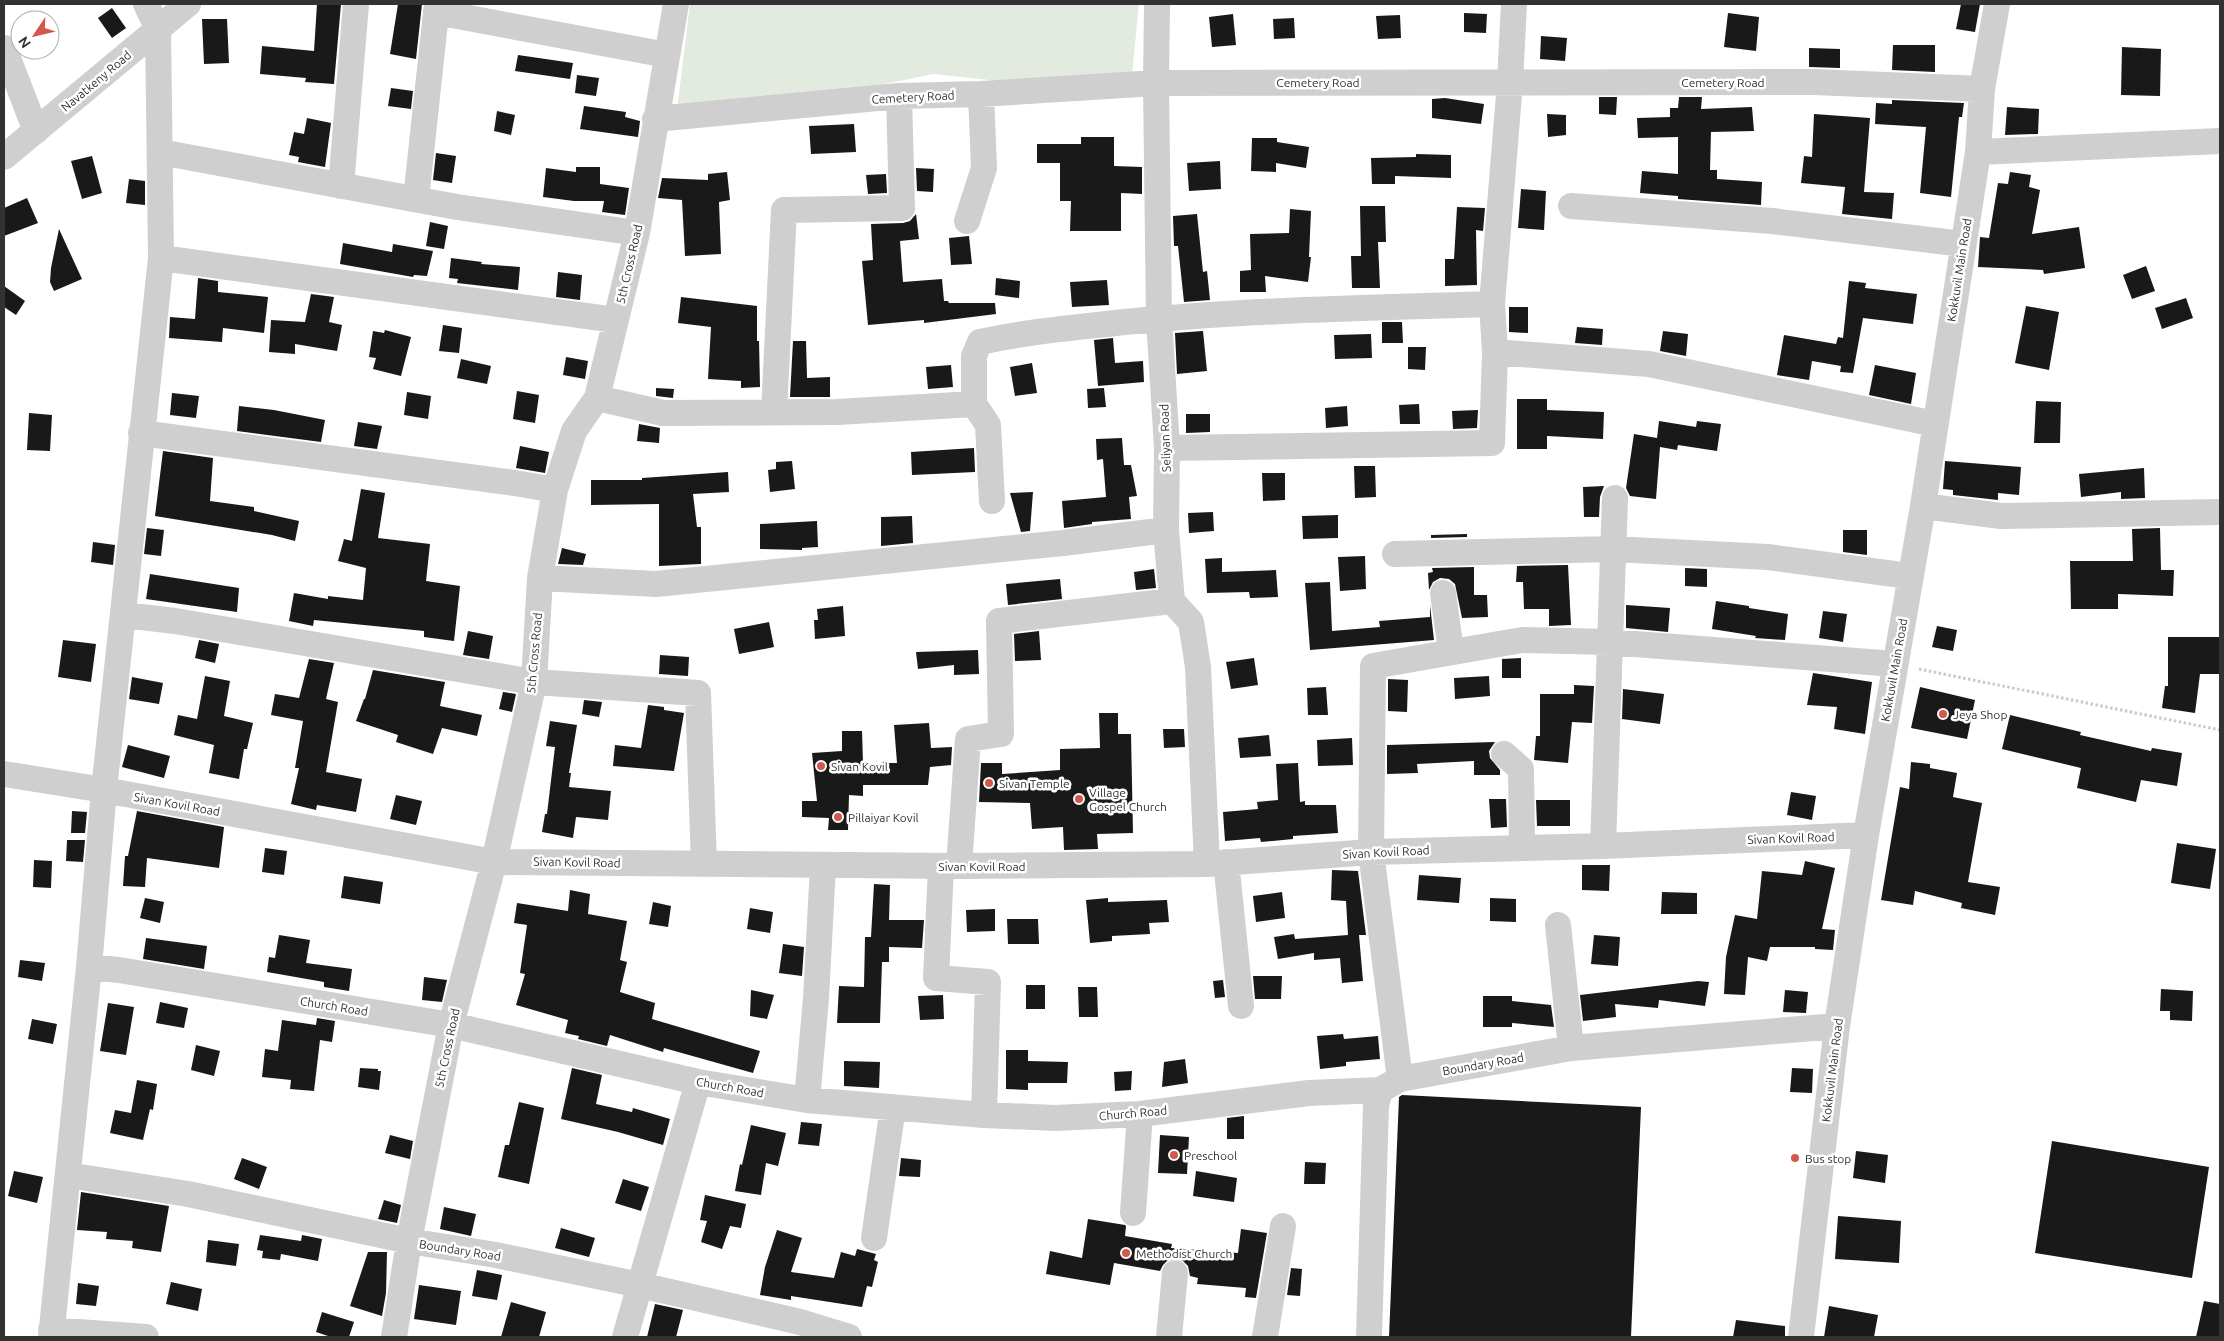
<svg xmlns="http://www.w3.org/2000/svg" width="2224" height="1341" font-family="Ubuntu,sans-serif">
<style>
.green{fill:#e3eadf}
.building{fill:#191919}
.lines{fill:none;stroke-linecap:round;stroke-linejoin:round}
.path{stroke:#c9c9c9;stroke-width:3;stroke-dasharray:2.5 2.5;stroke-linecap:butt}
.minor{stroke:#cfcfcf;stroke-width:26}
.poi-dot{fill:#d1584c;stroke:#fff;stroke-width:2}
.labels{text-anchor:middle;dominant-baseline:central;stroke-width:5;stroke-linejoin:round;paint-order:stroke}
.street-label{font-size:12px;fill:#323232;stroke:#fff}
.poi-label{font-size:12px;fill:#323232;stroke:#fff;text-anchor:start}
</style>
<rect width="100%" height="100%" fill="#fff"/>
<path class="green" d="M690 4H1139L1130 95 933 74 798 102 677 110Z"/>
<path class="building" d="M317 4H341L334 84 305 82 306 78 260 74 262 46 314 51Z
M398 4H422L416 59 390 54Z
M1961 4H1980L1975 32 1956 29Z
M112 8 126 28 112 38 98 18Z
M1464 13 1487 14 1486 33 1464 32Z
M1728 13 1759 17 1756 51 1724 47Z
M1233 14 1236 45 1212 47 1209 17Z
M1400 15 1401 38 1378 39 1376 16Z
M1294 18 1295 38 1274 39 1273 19Z
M202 19H227L229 63 204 64Z
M1541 36 1567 38 1565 61 1540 59Z
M1893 45H1935V72L1892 70Z
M2122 47 2161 49 2160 96 2121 95Z
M1809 48 1840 49V68L1809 67Z
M518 55 573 63 570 79 515 71Z
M577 75 599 78 596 96 575 93Z
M391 88 413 91 411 109 388 106Z
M1599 97H1617L1616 115 1599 114Z
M1679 97H1702L1701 109 1752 107 1754 131 1711 132 1710 170H1717V179L1762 182 1761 205 1678 199V196L1640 193 1642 171 1678 174V137L1638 138 1637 118 1670 117V108H1678Z
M1445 98 1484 104 1481 124 1432 118V99Z
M1892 100 1964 103 1962 117H1959L1951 197 1920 193 1926 127 1875 124 1876 103 1892 104Z
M584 106 626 112 625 117 640 121 638 137 580 129Z
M2007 107 2039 109 2038 134 2005 135Z
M497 111 515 115 511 135 494 131Z
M1547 114 1566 115V135L1548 137Z
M1814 114 1870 118 1864 192 1894 193 1892 219 1842 214 1845 187 1801 183 1804 156 1812 157Z
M307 118 331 123 325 167 298 162 299 157 289 155 294 132 304 134Z
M854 124 856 152 811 154 809 126Z
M1081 137H1114V166L1142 167V194L1121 193V231H1070L1071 201H1060V163H1037V144H1081Z
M1252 138H1277V142L1309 147 1306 168 1276 163V172L1251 171Z
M436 153 456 156 452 183 433 180Z
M1416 154 1451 155V178L1395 176V184H1372L1371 158 1416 157Z
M92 156 102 193 82 199 71 161Z
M1220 161 1221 189 1189 191 1187 163Z
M576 167H600V184L629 188 625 215 602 212 604 201H574L543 197 546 168 576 172Z
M916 168 934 169 933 192 917 191Z
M727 172 730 200 719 202 721 254 685 256 682 200 658 198 662 178 708 180V174Z
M2010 172 2031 175 2029 187 2040 190 2032 234 2079 227 2085 268 2044 274 2043 270 1978 267 1980 237 1989 238 1998 183 2008 184Z
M886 174 887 193 868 194 866 175Z
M129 179 145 181V205L126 203Z
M1521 189 1546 191 1544 230 1518 228Z
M27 198 38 223 4 236V208Z
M1360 206H1385L1386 242H1378L1380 288H1352L1351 256H1361Z
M1457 207 1485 208 1483 231 1476 230 1477 285 1445 286V259H1454Z
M1290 209 1311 211 1309 257H1311L1308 282 1265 276 1266 292H1240V271L1251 270 1250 234 1289 233Z
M916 214 919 239 900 241 903 282 942 279 944 301H948L949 303H995L996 314 924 323V320L868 325 862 261 873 260 871 224 903 223 910 221Z
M1197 214 1203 272 1207 271 1210 300 1184 302 1178 246H1174L1173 216Z
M430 222 448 226 444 249 426 246Z
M59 229 82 279 54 291 50 282 51 268Z
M969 236 972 264 951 265 949 238Z
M343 243 392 252 393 244 433 251 427 276 414 275 413 277 340 264Z
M451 258 482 262 481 264 520 267 518 290 457 283 458 279 449 278Z
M2146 266 2155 291 2132 299 2123 275Z
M558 272 582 275 580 300 556 297Z
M198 278 218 281V292L268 297 264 333 223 328 222 342 169 338 170 317 195 319Z
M996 278 1020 281 1019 298 995 295Z
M1107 280 1109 305 1072 307 1070 282Z
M1849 281 1866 283 1865 288 1917 294 1913 324 1863 318 1853 373 1840 372 1841 366 1812 361 1809 380 1777 375 1784 335 1836 344 1838 337 1843 338Z
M4 286 25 301 16 315 4 307Z
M311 294 334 297 329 322 342 325 337 351 295 344V354L269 352 271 320 305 322Z
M681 297 757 306V341H759L760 387 741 388V381L708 379 711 327 678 323Z
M2186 298 2193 318 2162 329 2155 308Z
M2026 306 2059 312 2049 370 2015 363Z
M1509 307H1528V333L1509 332Z
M1382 322H1402L1403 343H1382Z
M443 325 462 328 459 353 439 351Z
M1577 327 1603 329 1602 345 1575 343Z
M385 330 411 337 401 376 373 369 376 358 369 357 373 331 384 333Z
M1203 331 1207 371 1177 374 1175 333Z
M1663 331 1688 334 1686 356 1660 351Z
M1371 334 1372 358 1335 359 1334 335Z
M1113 338 1115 363 1143 361 1144 382 1098 386 1094 340Z
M793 341H806L807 378 830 377V397H790Z
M1408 347H1426L1425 370 1408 369Z
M566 357 588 361 585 379 563 375Z
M461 359 491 366 487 384 457 378Z
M1032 363 1037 393 1015 396 1010 367Z
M951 365 953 387 928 389 926 367Z
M1875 365 1916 373 1911 404 1869 395Z
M656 388 674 389 673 398 656 396Z
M1104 388 1106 407 1088 408 1087 389Z
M517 391 539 395 535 423 513 419Z
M407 392 431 396 428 419 404 415Z
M172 393 199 396 196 418 170 415Z
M1517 399H1547V410L1604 412 1603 439 1547 436V449H1517Z
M2036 401 2061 402 2060 443H2034Z
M1419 404 1420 424H1400L1399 405Z
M239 406 274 410 325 420 321 442 237 431Z
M1347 406 1348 426 1326 428 1325 408Z
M1478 410 1477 428 1453 429 1452 411Z
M29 413 52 415 50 451 27 450Z
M1186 414H1210V432L1186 433Z
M1659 421 1696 427 1697 421 1721 424 1717 451 1678 445 1677 450 1660 447 1656 499 1630 496 1626 488 1634 434 1657 438Z
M358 422 382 426 377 449 354 446Z
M639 424 660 428 659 443 637 441Z
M1122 438 1124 465H1131L1137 496 1129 497 1131 519 1092 522V524L1064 528 1062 501 1106 497 1103 459 1097 460 1096 439Z
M520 446 549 452 545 473 516 468Z
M974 448 975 472 912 475 911 452Z
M163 451 213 458 210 501 254 507V511L299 521 295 541 272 535 155 516Z
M792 461 795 489 770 492 768 470 776 469V462Z
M1945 461 2021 467 2019 495 1998 493V500L1953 495V490L1943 489Z
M1354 466H1375L1376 497 1355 498Z
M2144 468 2145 498 2121 499V492L2081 497 2079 474Z
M728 472 729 492 693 494 697 527H701V564L659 566V504L591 505V480H642V478Z
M1262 473H1285V500L1263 501Z
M1604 486 1600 497 1599 517H1584L1583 487Z
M361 489 385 493 378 538 430 544 426 581 460 586 454 641 424 637V631L314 620 313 626 289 621 294 593 328 599V596L363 600 366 568 338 561 344 539 352 541Z
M1033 492 1030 531 1021 532 1010 493Z
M1213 512 1214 531 1189 533 1188 513Z
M1338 515V538L1303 539 1302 516Z
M912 516 913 543 881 546V517Z
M817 521 818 547 802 548V550L760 549V524Z
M147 528 164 530 161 556 144 554Z
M2160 528 2161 570H2174L2173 596 2118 594V609H2071L2070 561H2133L2132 529Z
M1843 530H1867V555L1843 552Z
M1467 534V537L1431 538V535Z
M93 542 115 545 113 565 91 562Z
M562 548 586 554 583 565 558 564Z
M1365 556 1366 589 1340 591 1338 557Z
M1222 558V572L1276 570 1278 597 1250 598 1249 592 1207 593 1205 559Z
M1568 565 1571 625 1549 626V609H1524L1523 582H1516L1517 566Z
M1474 567V595H1487L1488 617 1462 618 1455 584 1449 579 1440 578 1433 582 1429 590 1428 573 1433 572 1432 568Z
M1685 568 1707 569V587L1685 586Z
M1154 569 1156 588 1136 590 1134 572Z
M150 574 239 588 237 612 146 599Z
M1060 579 1062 599 1008 605 1006 584Z
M1330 582 1332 631 1380 627 1379 621 1430 617V605L1434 640 1310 650 1305 583Z
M1716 601 1749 606V608L1788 614 1785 640 1755 638 1756 636 1712 629Z
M1626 605 1670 608 1668 632 1626 628Z
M843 606 845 636 815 639 814 620H818L817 609Z
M1823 611 1847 614 1843 642 1819 638Z
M769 622 774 647 739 654 734 629Z
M1937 626 1957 630 1953 651 1932 647Z
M468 631 493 636 489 659 463 655Z
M1039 631 1041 660 1015 661 1014 634Z
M2168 637H2219V674H2200L2195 713 2162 708 2165 686H2168Z
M63 640 96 644 91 682 58 677Z
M199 640 219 644 215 663 195 658Z
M978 650 979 674 954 675V665L918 669 916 652Z
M660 655 689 657 688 676 659 674Z
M1254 658 1258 685 1231 689 1226 662Z
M1521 658V678H1502V659Z
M309 659 334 663 326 699 338 702 326 772 362 779 356 812 317 805 316 810 291 804 299 768H295L303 721 271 715 275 694 299 698Z
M373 670 445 682 440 706 482 715 477 736 442 728 433 754 396 742 398 735 356 721 364 699H365Z
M1813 673 1872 682 1865 734 1834 729 1837 707 1807 705Z
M205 676 230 681 224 716 253 723 247 749H244L239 779 209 773 214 745 174 735 178 715 197 719Z
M1489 676 1490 696 1455 699 1454 678Z
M132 677 163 683 159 704 129 699Z
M1388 679 1408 680 1407 712 1388 711Z
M1574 685 1594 686 1592 723 1572 722 1568 763 1534 760 1536 736H1540V694H1574Z
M1326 687 1328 715H1308L1307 688Z
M1920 687 1975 700 1967 739 1911 728Z
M1623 689 1664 694 1660 724 1622 719Z
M503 692 516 694 512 712 499 709Z
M584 700 602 702 599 717 582 714Z
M648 705 664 707V710L684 713 674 771 613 766 615 745 641 748Z
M1099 713H1118V734H1131L1133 833 1097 834 1098 849 1064 850 1063 827 1032 829 1030 803 979 802 981 763H1002V774L1060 770V749L1100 748Z
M2010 715 2081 732 2080 735 2151 751 2152 748 2182 753 2177 786 2141 780 2136 802 2077 788 2081 768 2002 749Z
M550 721 577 725 569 773H571L569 787 611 791 608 820 576 817 573 838 542 832 545 814H547L555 747 546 746Z
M929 723 931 748 952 747 951 765 930 767 928 785H863V796L849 795 848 830H828L829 818 802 817V801H817L812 753 842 751V731H862L863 763H897L894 725Z
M1163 729H1184L1185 747 1164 748Z
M1269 735 1271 756 1240 758 1238 738Z
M1352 738 1353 765 1318 766 1317 740Z
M1495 742 1489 751 1490 758 1500 770V775H1474V761L1417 764 1418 773 1387 774V745Z
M128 745 170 756 164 778 122 767Z
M1911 762 1930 764V768L1957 773 1953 797 1982 803 1968 882 2000 887 1995 915 1961 908 1962 903 1915 891 1913 905 1881 900 1900 787 1909 789Z
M1298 763 1300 802 1305 801V805H1336L1338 833 1293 836V839L1261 842 1260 838 1225 841 1223 812 1258 809 1257 802 1278 800 1276 764Z
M1791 792 1816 796 1812 820 1787 815Z
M396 795 422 801 416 825 390 819Z
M1489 799H1506L1507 827 1491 828Z
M1536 800H1570V826H1537Z
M72 811 87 812 85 833H71Z
M137 811 224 827 219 868 147 858 145 887 123 886 125 856H128Z
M67 840H85L83 862 66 861Z
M2177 843 2216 849 2210 889 2171 883Z
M265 848 287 851 284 875 262 872Z
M34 860 52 861 51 888 33 887Z
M1805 861 1835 868 1822 929 1835 930 1833 950 1815 949V947H1770L1767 961 1748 957 1745 995 1724 994 1726 957 1735 915 1757 919 1762 871 1802 875Z
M1582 865H1610L1609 891 1582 890Z
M1332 870 1358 871 1366 935H1359L1363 981 1342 983 1340 958 1314 960V953L1278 959 1274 937 1294 934 1295 939 1348 935 1346 901 1331 900Z
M1419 875 1461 878 1459 903 1417 900Z
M344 876 383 882 380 904 341 898Z
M874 884 890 885 889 920H924L922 948 889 947V962H882L880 1023H837L839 986 864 987 865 937H871Z
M570 890 590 894 588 914 627 921 620 960 627 962 620 992 655 1003 652 1019 760 1051 753 1073 664 1048 663 1052 610 1035 607 1046 578 1039 579 1036 565 1033 568 1020 516 1005 525 974 520 973 527 925 514 923 517 903 568 911Z
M1282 892 1285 918 1256 922 1253 896Z
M1662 892 1697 893V914H1661Z
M145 898 164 902 160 923 140 918Z
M1108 898V902L1167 900 1169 922 1149 923 1150 934 1112 936V941L1090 943 1086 900Z
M1490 898 1516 899V922L1490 921Z
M653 902 671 906 668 927 649 924Z
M750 908 773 912 770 933 747 929Z
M995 909V931L967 932 966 910Z
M1007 919H1038L1039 944H1008Z
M279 935 310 940 306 963 352 969 349 991 324 987V982L267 972 269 957 275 958Z
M1594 935 1620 937 1618 966 1591 964Z
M146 938 207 946 204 969 143 959Z
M783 944 804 947 802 976 779 973Z
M20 960 45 963 42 981 18 977Z
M1253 976H1282L1281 999H1255Z
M424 977 447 980 442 1002 422 1000Z
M1223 980 1225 997 1215 998 1213 981Z
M1698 981 1709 982 1705 1006 1659 1000 1658 1008 1615 1004 1616 1017 1583 1021 1580 995Z
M1026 985H1045V1009H1026Z
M1078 987H1097L1098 1017H1079Z
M2161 989 2193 991 2192 1021 2170 1020V1011H2160Z
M751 990 774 995 767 1019 750 1016Z
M1785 990 1808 992 1806 1013 1783 1012Z
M943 995 944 1019 920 1020 918 996Z
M1483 996H1512V1001L1551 1005 1554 1027 1512 1023V1027H1483Z
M160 1002 188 1008 184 1028 156 1023Z
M108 1003 134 1007 126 1055 100 1051Z
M317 1018 335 1021 332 1042 320 1040 314 1091 290 1089 291 1080 262 1077 265 1049 278 1051 282 1020 316 1025Z
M32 1019 57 1024 53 1044 28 1039Z
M1343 1034 1344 1039 1378 1036 1380 1059 1346 1062V1066L1320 1069 1317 1036Z
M196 1045 220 1051 214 1076 191 1070Z
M1006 1050H1028V1061L1068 1062 1067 1083H1028V1090L1006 1089Z
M1185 1059 1188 1083 1162 1087 1164 1062Z
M844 1061 880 1062 879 1088 844 1086Z
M360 1068 378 1069V1071H381L379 1090 358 1087Z
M572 1068 602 1075 596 1104 632 1112 633 1108 670 1119 663 1145 618 1132 561 1119Z
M1792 1068 1813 1069 1812 1093 1790 1092Z
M1132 1071 1131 1090 1115 1091 1114 1072Z
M137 1080 157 1084 153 1110 150 1109 143 1140 110 1133 115 1110 131 1113Z
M1402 1095 1641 1107 1631 1337H1389L1399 1097Z
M519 1102 544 1108 529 1184 498 1177 505 1145H509Z
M1244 1116V1139H1227V1118Z
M801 1122 822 1124 819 1146 798 1144Z
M751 1125 786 1133 778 1166 766 1163 761 1195 735 1191 740 1164 742 1165Z
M390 1135 413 1141 410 1159 385 1153Z
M1160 1135 1189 1137 1187 1174 1158 1173Z
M2052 1141 2209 1167 2192 1278 2035 1253Z
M1856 1151 1888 1155 1885 1183 1853 1178Z
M242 1158 267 1167 259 1189 234 1179Z
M901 1158 921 1160 920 1177 899 1176Z
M1305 1162 1326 1163 1325 1184H1304Z
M14 1171 43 1177 37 1203 8 1196Z
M1196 1171 1237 1178 1234 1202 1193 1196Z
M623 1179 649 1187 641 1211 615 1203Z
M81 1192 169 1206 161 1252 132 1248 133 1241 106 1239 107 1232 77 1230Z
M705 1195 746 1204 741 1228 730 1226 722 1249 701 1242 707 1221 700 1220Z
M384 1200 401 1205 397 1223 378 1219Z
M444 1207 476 1214 471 1236 440 1229Z
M1838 1216 1901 1221 1899 1263 1835 1259Z
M1088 1219 1125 1225 1126 1226 1125 1236 1172 1244 1171 1248 1238 1253 1241 1229 1267 1233 1256 1298 1245 1297 1246 1288 1197 1284 1198 1278 1190 1276 1188 1266 1183 1261 1177 1258 1168 1260 1163 1265 1160 1271 1114 1263 1110 1285 1046 1274 1050 1251 1082 1258Z
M561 1228 595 1238 589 1257 555 1248Z
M777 1230 802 1238 791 1272 834 1278 841 1252 855 1256 857 1249 876 1254 874 1260 878 1262 872 1287 867 1286 862 1307 791 1296V1300L760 1295 765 1267Z
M260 1235 301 1241 302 1235 322 1239 318 1261 281 1254 280 1260 262 1258 263 1251 257 1250Z
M208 1240 239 1244 236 1266 206 1262Z
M368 1252H387L386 1293 382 1316 350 1306Z
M1291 1268 1302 1269 1300 1296 1287 1295Z
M477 1270 502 1275 497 1300 472 1296Z
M171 1282 202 1289 198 1311 166 1304Z
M78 1283 99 1286 96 1306 76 1304Z
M419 1285 461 1291 456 1325 414 1319Z
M2204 1301 2220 1304V1337H2196Z
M511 1302 546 1312 539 1337H501Z
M655 1304 683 1310 676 1337H647Z
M1829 1306 1878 1315 1874 1337H1824Z
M322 1312 354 1322 349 1337H331L316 1332Z
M1736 1320 1785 1326V1337H1733Z"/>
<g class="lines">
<path class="path" d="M1919 669 2220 730"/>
<path class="minor" d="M1157 4 1156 83 1159 319 1167 448 1166 530 1172 601 1191 622 1198 667 1207 864
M436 12 667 55
M4 48 36 131
M655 119 899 96 981 94 1156 83 1814 82 1982 89
M160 152 457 207 637 233
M1978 152 2220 141
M4 157 188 4
M341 186 356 4
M416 199 437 4
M1571 206 1772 221 1963 244
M967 221 984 168 981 94
M161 258 616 320
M1495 352 1649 364 1935 424
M597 398 663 413 837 412 974 404V356L980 342C1025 332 1070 328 1115 323 1240 310 1366 308 1492 304
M974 404 988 425 992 501
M774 412 784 210 902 208 899 96
M141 433 515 483 555 490
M1167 448 1492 443 1495 352 1492 304 1510 82 1514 4
M1923 506 2001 516 2220 512
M1395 554 1613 549 1768 557 1909 576
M540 578 656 584 1063 543 1166 530
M1443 593 1451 651
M124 615 175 621 534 682 698 693 704 864
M1504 754 1521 769 1522 847
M4 774 104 790 494 862 959 866 1207 864 1371 852 1603 846 1866 835
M1603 846 1615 498
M1226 862 1241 1006
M941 866 936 978 988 982 984 1115
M959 866 968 739 1001 734 999 621 1172 601
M1558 925 1571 1048
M89 967 119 970 451 1025 698 1082 807 1100 984 1115 1055 1118 1140 1114 1309 1093 1380 1090
M1400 1079 1371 852 1373 666 1522 640 1609 642 1895 664
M807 1100 816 998 823 866
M68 1175 188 1194 409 1241 496 1255 640 1285 800 1322 849 1337
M1133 1213 1140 1114
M874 1238 893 1107
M51 1330 146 1337
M51 1337 89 967 104 790 161 258 158 29 146 4
M394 1337 409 1241 451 1025 494 862 534 682 540 578 555 490 574 431 597 398 637 233 676 4
M625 1337 698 1082
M1169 1337 1175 1273
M1265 1337 1283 1226
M1369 1337 1376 1106 1380 1090 1400 1079 1571 1048 1837 1026
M1801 1337 1837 1026 1866 835 1923 506 1978 152 1982 89 1997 4"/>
</g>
<g class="poi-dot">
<circle cx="1943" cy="714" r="5"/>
<circle cx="821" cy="766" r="5"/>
<circle cx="989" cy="783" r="5"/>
<circle cx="1079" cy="799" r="5"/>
<circle cx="838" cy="817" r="5"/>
<circle cx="1174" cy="1155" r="5"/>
<circle cx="1795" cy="1158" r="5"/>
<circle cx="1126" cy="1253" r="5"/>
</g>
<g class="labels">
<g class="street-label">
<text transform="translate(96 81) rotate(-40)">Navatkeny Road</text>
<text x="1318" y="82">Cemetery Road</text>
<text x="1723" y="82">Cemetery Road</text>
<text transform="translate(913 97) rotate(-3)">Cemetery Road</text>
<text transform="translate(629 264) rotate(-77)">5th Cross Road</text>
<text transform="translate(1959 270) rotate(-81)">Kokkuvil Main Road</text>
<text transform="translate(1165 438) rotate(-92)">Seliyan Road</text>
<text transform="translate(534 653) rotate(-85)">5th Cross Road</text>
<text transform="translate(1894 670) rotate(-80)">Kokkuvil Main Road</text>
<text transform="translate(177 804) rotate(10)">Sivan Kovil Road</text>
<text transform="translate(1791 838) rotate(-2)">Sivan Kovil Road</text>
<text transform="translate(1386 852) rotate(-3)">Sivan Kovil Road</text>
<text transform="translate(577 862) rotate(1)">Sivan Kovil Road</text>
<text x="982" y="866">Sivan Kovil Road</text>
<text transform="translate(334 1006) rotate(9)">Church Road</text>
<text transform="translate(447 1048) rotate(-78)">5th Cross Road</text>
<text transform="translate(1483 1064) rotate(-10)">Boundary Road</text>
<text transform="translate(1832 1070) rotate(-83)">Kokkuvil Main Road</text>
<text transform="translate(730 1087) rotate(10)">Church Road</text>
<text transform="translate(1133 1113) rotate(-5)">Church Road</text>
<text transform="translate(460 1250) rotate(9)">Boundary Road</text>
</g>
<g class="poi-label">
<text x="1953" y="714">Jeya Shop</text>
<text x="831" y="766">Sivan Kovil</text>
<text x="999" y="783">Sivan Temple</text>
<text x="1089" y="792">Village<tspan x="1089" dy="14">Gospel Church</tspan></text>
<text x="848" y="817">Pillaiyar Kovil</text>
<text x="1184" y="1155">Preschool</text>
<text x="1805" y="1158">Bus stop</text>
<text x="1136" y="1253">Methodist Church</text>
</g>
</g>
<rect width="2224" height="1341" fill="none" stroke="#323232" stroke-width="10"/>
<g transform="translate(35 35) rotate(235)"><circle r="24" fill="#ffffff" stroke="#adadad"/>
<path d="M0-4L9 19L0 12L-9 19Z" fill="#d1584c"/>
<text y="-8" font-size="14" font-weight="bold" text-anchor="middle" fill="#323232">N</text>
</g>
</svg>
